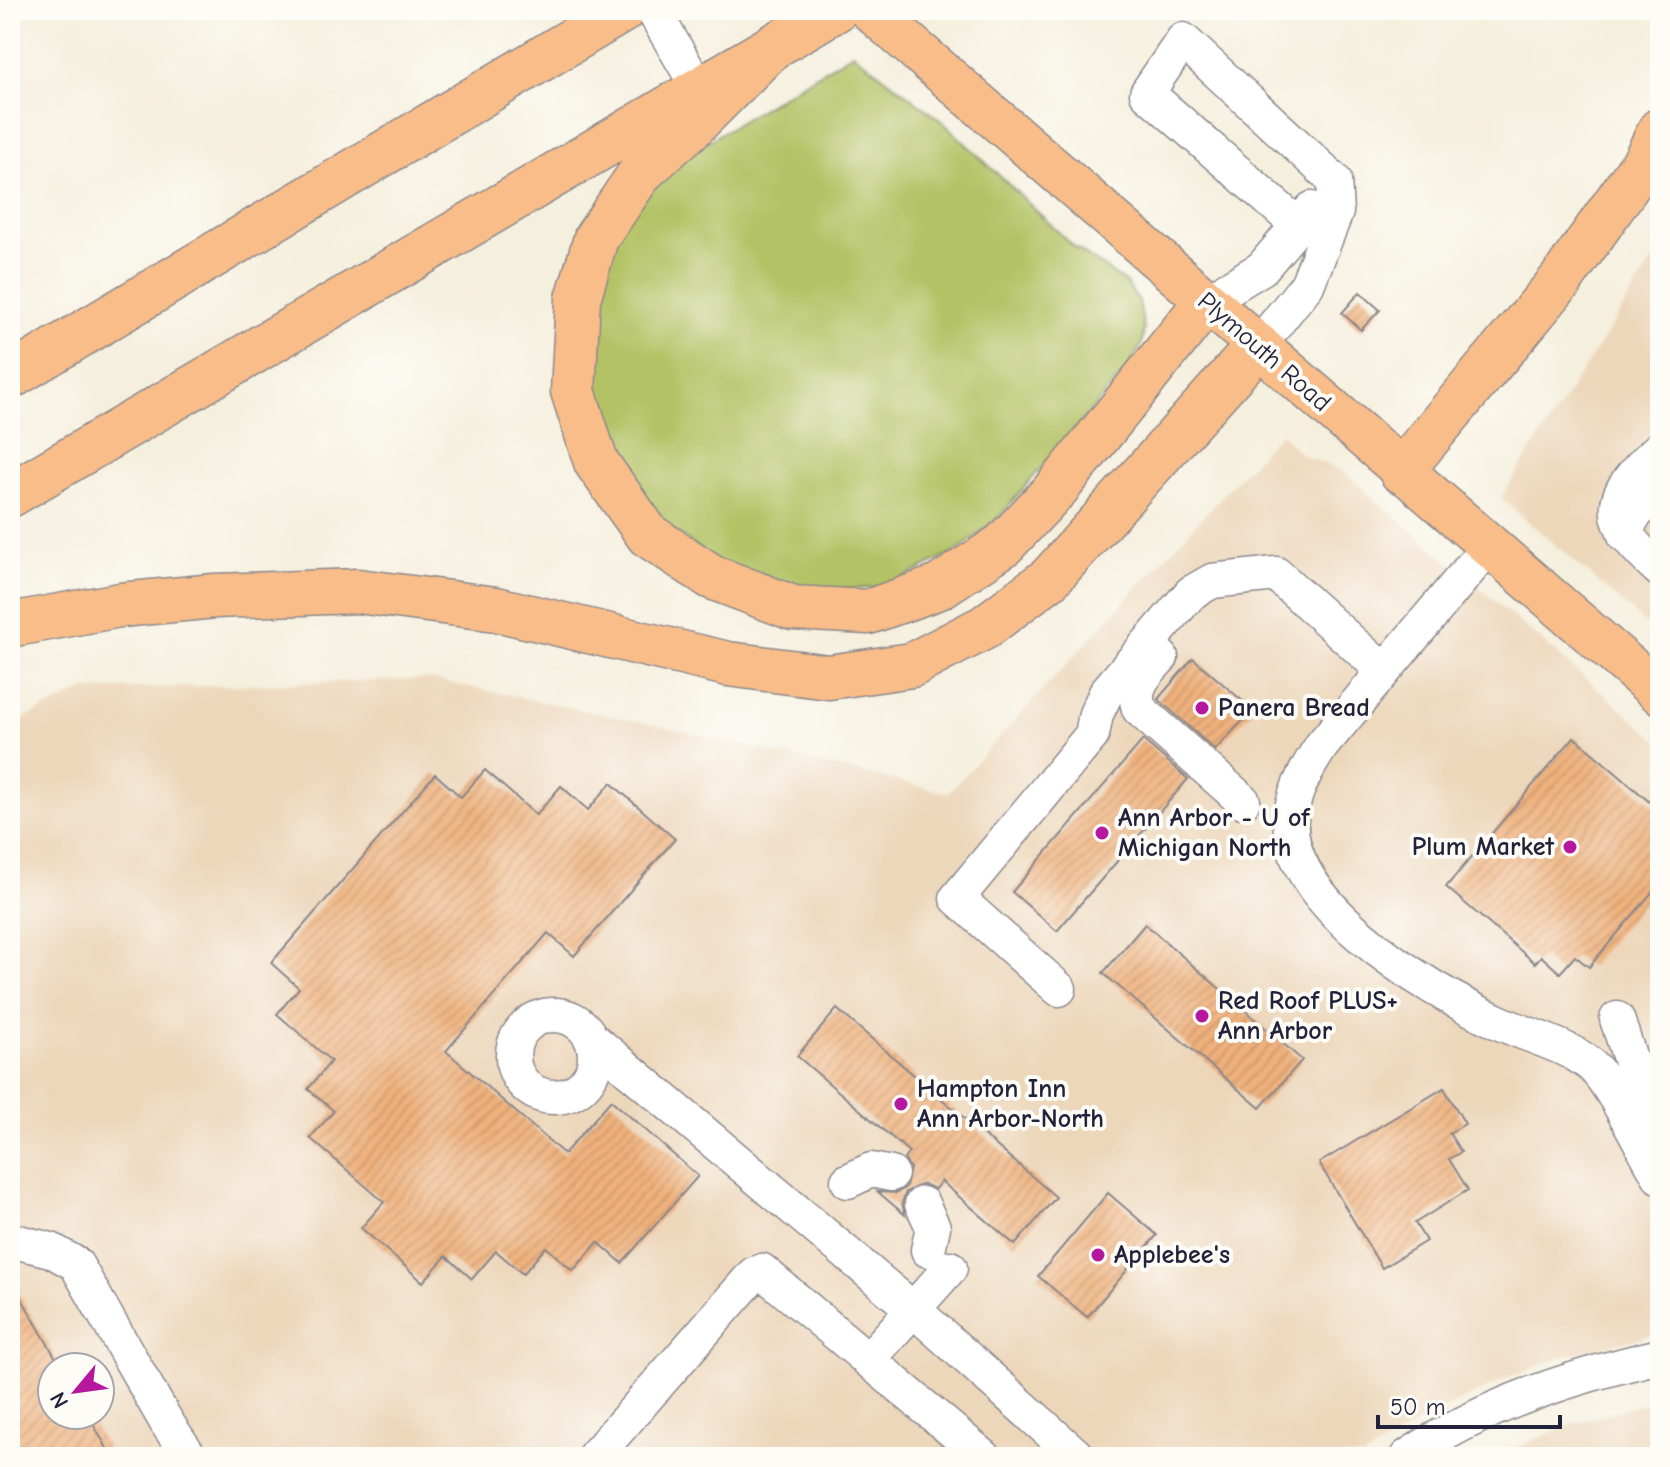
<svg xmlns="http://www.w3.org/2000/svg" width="1670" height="1467" font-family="'Comic Neue',sans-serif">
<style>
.built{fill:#edd7bb;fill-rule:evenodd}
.green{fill:#b3c265;stroke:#6a7250;stroke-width:2}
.building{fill:url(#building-hatch)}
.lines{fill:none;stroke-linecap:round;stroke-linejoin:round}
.minor-casing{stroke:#8c888c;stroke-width:37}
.major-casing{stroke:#8c888c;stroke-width:45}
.highway-casing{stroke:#8c888c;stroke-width:47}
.minor{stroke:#fff;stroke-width:34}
.major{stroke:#f8bd89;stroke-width:42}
.highway{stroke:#f8bd89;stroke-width:44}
.poi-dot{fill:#b5179e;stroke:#fdfcf7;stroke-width:3}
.labels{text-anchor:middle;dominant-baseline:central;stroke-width:8;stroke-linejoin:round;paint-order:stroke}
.street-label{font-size:26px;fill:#22223b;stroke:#fdfcf7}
.poi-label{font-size:26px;font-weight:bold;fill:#22223b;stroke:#fdfcf7;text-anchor:start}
</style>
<defs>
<pattern id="building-hatch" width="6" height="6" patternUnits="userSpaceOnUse" patternTransform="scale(2)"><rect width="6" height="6" fill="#efb17c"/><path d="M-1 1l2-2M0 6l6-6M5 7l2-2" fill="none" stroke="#cd986c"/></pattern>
</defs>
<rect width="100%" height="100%" fill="#fdfcf7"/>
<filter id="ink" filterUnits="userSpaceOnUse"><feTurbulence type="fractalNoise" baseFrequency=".0125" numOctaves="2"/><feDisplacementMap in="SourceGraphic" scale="16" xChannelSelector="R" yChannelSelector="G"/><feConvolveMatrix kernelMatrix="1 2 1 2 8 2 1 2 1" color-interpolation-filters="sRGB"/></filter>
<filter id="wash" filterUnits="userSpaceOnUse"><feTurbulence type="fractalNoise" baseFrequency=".006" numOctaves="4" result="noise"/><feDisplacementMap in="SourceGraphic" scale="32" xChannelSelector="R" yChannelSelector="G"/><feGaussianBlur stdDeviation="1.8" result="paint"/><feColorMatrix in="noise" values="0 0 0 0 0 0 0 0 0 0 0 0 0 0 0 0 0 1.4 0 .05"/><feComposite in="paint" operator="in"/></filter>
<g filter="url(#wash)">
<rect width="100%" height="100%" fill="#f5efdd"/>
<path class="built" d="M1660 250V636L1501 498Z
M1280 433 1301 454 1342 471 1660 742V1333L1562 1357 1510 1377 1424 1419 1364 1457H10V725L86 690 430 679 651 724 948 793ZM52 1367H100V1415H52Z
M1660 1399V1457H1494L1565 1426Z"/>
<path class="green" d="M853 53 943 122 1073 246 1126 283 1139 302 1144 330 1141 346 1127 369 998 518 958 551 885 587 819 591 741 579 667 526 615 460 591 390 601 258 659 171Z"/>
<g id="blocks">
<path class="building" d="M1360 292 1380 310 1361 330 1342 313Z
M1193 658 1253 710 1215 750 1158 699Z
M1574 737 1660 811V883L1589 967 1575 956 1560 973 1541 956 1535 963 1446 887Z
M1143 740 1188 779 1057 931 1012 892Z
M485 770 536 815 561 786 588 810 611 783 675 839 574 956 548 933 446 1051 564 1154 611 1100 698 1176 622 1263 598 1242 573 1271 546 1247 523 1274 496 1251 472 1279 446 1256 423 1282 361 1228 384 1202 310 1138 334 1111 308 1089 331 1061 277 1014 299 988 271 963 435 774 461 797Z
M1145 924 1302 1060 1260 1108 1103 973Z
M837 1009 1056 1197 1015 1245 941 1181 935 1189 923 1184 906 1192 902 1203 905 1215 878 1192 897 1193 906 1187 910 1168 904 1159 909 1152 797 1056Z
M1444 1088 1465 1124 1449 1133 1461 1152 1449 1159 1468 1190 1415 1223 1426 1241 1382 1268 1319 1163Z
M1108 1193 1157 1235 1087 1317 1038 1276Z
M10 1278 61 1367H52V1415H88L112 1457H10Z"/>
</g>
</g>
<g filter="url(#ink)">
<use href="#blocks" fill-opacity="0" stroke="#8c888c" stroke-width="2"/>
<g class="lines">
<defs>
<path id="minor" d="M653 10 699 89
M1206 302 1262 268 1312 209
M1258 346 1307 285 1336 212 1334 180 1183 40 1147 93 1299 226
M1660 448C1604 498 1603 520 1660 570
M1625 535 1632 518 1660 487
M1489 546 1322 745C1310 763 1298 783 1293 804 1270 897 1427 989 1496 1021 1527 1036 1562 1043 1590 1064 1611 1081 1644 1151 1660 1177
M1161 657C1147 673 1131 686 1139 709L1243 801
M1059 989 957 898 1092 735 1096 714 1107 691 1191 593 1212 581 1276 574 1384 671
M513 1056a41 41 0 1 1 82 0a41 41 0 1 1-82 0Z
M1617 1019 1637 1080 1660 1121
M591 1038 914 1310 1078 1457
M848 1181 871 1170 891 1174
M922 1204 933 1227 928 1250
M10 1240 51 1250 76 1264 167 1423 190 1457
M868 1360 950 1268
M594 1457 754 1274 762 1271 984 1457
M1407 1457C1483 1405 1571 1377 1660 1356"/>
<path id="major" d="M870 10 1660 693"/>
<path id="highway" d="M773 46 692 127 641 172 596 238 578 299 573 391 596 462 648 535 712 577 793 608 868 612 939 587 1003 545 1057 488 1206 302
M10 377 623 10
M1401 471 1561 280 1645 161 1660 130
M10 495 835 10
M10 625 120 605 215 596 358 591 496 609 728 664 829 677 912 665 985 627 1050 578 1258 346"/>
</defs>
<use href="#minor" class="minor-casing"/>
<use href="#major" class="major-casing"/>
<use href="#highway" class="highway-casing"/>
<use href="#minor" class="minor"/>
<use href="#major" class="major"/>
<use href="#highway" class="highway"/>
</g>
</g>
<g class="poi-dot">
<circle cx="1202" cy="708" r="8"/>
<circle cx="1102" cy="833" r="8"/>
<circle cx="1570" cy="847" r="8"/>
<circle cx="1202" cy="1016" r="8"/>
<circle cx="901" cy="1104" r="8"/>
<circle cx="1098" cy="1255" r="8"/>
</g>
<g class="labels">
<g class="street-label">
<text transform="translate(1264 352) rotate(41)">Plymouth Road</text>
</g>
<g class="poi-label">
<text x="1218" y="708">Panera Bread</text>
<text x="1118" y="818">Ann Arbor - U of<tspan x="1118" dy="30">Michigan North</tspan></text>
<text x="1554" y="847" text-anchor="end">Plum Market</text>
<text x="1218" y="1001">Red Roof PLUS+<tspan x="1218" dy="30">Ann Arbor</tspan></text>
<text x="917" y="1089">Hampton Inn<tspan x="917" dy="30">Ann Arbor-North</tspan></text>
<text x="1114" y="1255">Applebee's</text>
</g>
</g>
<rect width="1670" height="1467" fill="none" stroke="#fdfcf7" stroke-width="40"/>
<g transform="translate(76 1391) rotate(241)"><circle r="38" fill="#fdfcf7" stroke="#a5a5ac" stroke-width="2"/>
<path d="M0-6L14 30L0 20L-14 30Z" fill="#b5179e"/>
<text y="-12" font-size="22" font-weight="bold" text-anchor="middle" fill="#22223b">N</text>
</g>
<path d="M1378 1415v12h182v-12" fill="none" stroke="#22223b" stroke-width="4"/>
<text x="1390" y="1415" font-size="24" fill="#22223b" stroke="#fdfcf7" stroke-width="6" paint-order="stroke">50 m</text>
</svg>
